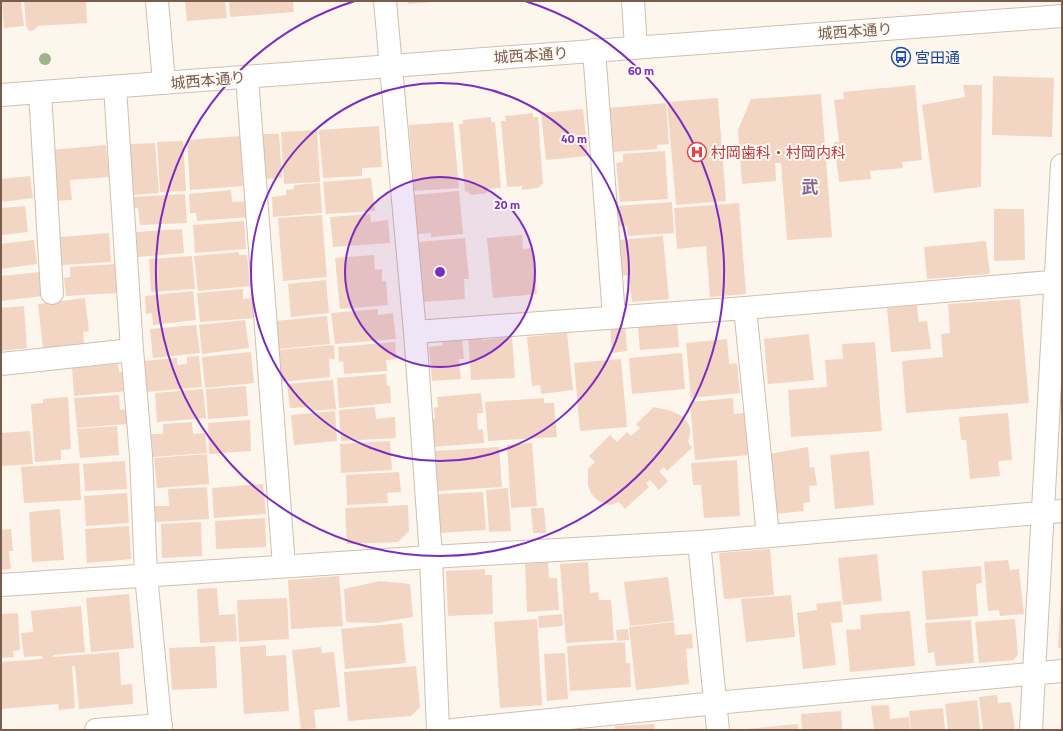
<svg xmlns="http://www.w3.org/2000/svg" width="1063" height="731" font-family="'Titillium Web','Noto Sans JP',sans-serif">
<style>
.building{fill:#f3d5c3}
.lines{fill:none;stroke-linecap:round;stroke-linejoin:round}
.minor-casing{stroke:#d1beb0;stroke-width:24}
.tertiary-casing{stroke:#d1beb0;stroke-width:24}
.minor{stroke:#fff;stroke-width:22}
.tertiary{stroke:#fff;stroke-width:22}
.tree{fill:#a0b28e}
.ring{fill:none;stroke:#7b2cbf;stroke-width:2}
.labels{text-anchor:middle;dominant-baseline:central;stroke-width:4;stroke-linejoin:round;paint-order:stroke}
.street-label{font-size:15px;fill:#7a5c4d;stroke:#fffaf3}
.transit-label{font-size:15px;fill:#164399;stroke:#fffaf3;text-anchor:start}
.health-label{font-size:15px;fill:#be3a42;stroke:#fffaf3;text-anchor:start}
.quarter-label{font-size:17px;font-weight:bold;fill:#846695;stroke:#fffaf3}
.centre{fill:#7b2cbf;stroke:#fffaf3;stroke-width:2}
.ring-label{font-size:12px;text-anchor:middle;font-weight:bold;fill:#7b2cbf;stroke:#fffaf3;stroke-width:4;stroke-linejoin:round;paint-order:stroke}
</style>
<rect width="100%" height="100%" fill="#fdf6ec"/>
<path class="building" d="M2 1H21L24 26 4 28Z
M24 1H86L87 23 38 26 34 30 29 31 26 26Z
M185 1H225L227 18 187 21Z
M229 1H293L294 12 230 17Z
M408 1H431V2L408 4Z
M993 76 1054 78 1052 137 992 135Z
M915 85 922 160 902 162 903 168 870 171 871 179 839 182 834 142H839L834 100 844 99 843 92Z
M963 85H982L981 187 934 193 922 105 965 97Z
M821 94 832 237 787 240 781 163H775L776 181 742 184 738 130 751 99Z
M718 98 726 201 676 205 667 102Z
M666 103 669 144 657 145V149L612 152 608 108Z
M583 109 588 156 546 160 541 113Z
M533 113V117H538L543 184H541V186L537 188 522 190V186L507 187 501 121H506L505 116Z
M491 117V122H495L501 188 487 189V193L472 195 468 193V191L465 192 459 124H463V120Z
M453 122 459 188 414 191 409 125Z
M379 126 382 167 362 168V176L323 178 319 130Z
M317 130 320 182 284 184 281 132Z
M262 134H279L282 178 264 179Z
M240 136 243 186 190 190 187 140Z
M183 141 186 191 160 192 157 142Z
M155 143 159 193 131 195 129 144Z
M106 145 109 177 70 180 72 200 55 201 51 150Z
M665 151 668 199 620 202 616 163 623 162V154Z
M30 176 33 198 1 202V179Z
M371 178 375 211 326 214 323 182Z
M320 183 322 213 273 217 272 197 286 195V190L294 189V185Z
M231 190 232 202 249 201 250 217 197 221 196 213H190L189 194Z
M459 191 463 234 431 237V233L418 234 414 195Z
M185 194 187 223 140 225 138 208H132V197Z
M672 202 674 233 628 236 627 226H619L617 206Z
M739 203 746 294 710 297 706 246 677 249 674 208Z
M25 206 28 232 1 235V208Z
M994 209H1024L1025 260 994 261Z
M370 214 371 222 388 220 390 243 333 247 330 217Z
M322 215 327 277 283 281 278 218Z
M244 221 246 249 195 253 193 225Z
M182 229 184 253 138 257 136 232Z
M109 233 111 262 62 265 60 237Z
M522 235 523 249 533 248 537 294 493 298 487 238Z
M663 236 669 299 632 302 629 275 622 276 619 240Z
M465 238 469 279H464L465 299 424 302 418 242Z
M34 240 37 264 1 269V244Z
M986 241 990 274 927 279 924 247Z
M239 252V255H247L250 286 198 291 194 256Z
M374 255 375 270 382 269V281H386L388 305 340 309 335 258Z
M192 256 195 289 151 292 149 259Z
M117 264 120 293 66 296 64 278 70 277V267Z
M40 272 43 296 1 301V276Z
M326 280 329 313 291 317 288 284Z
M243 289V299L255 298 257 318 200 322 197 293Z
M193 291 196 320 153 325 152 313 146 314 145 296Z
M85 298 89 331 83 332 84 343 43 349 38 304Z
M1020 299 1029 403 906 413 902 361 943 357 941 334 950 333 948 304Z
M917 305 919 322 927 321 931 349 891 352 887 308Z
M24 306 27 348 1 351V308Z
M378 309V315L393 313 396 339 335 344 331 313Z
M327 316 330 344 278 349 276 321Z
M245 320 249 348 202 354 199 325Z
M677 323 679 347 640 350 638 327Z
M625 324 627 351 612 353 610 325Z
M196 325 200 353 153 358 150 329Z
M482 333V340L512 337 515 378 471 380 468 334Z
M567 333 573 390 541 394 540 385 532 386 527 337Z
M809 334 814 380 768 384 764 339Z
M462 338 464 359H459L461 379 432 381 429 347 443 345 442 339Z
M727 339 729 364 737 363 740 393 691 398 686 343Z
M395 342 396 359 386 360 387 371 344 374 343 361 339 362 338 347Z
M875 342 882 431 791 437 788 390 827 387 825 360 843 359 842 344Z
M334 345 335 359H329L330 377 281 382 278 350Z
M251 352 254 383 205 388 202 357Z
M682 353 685 389 632 394 629 358Z
M199 356 202 387 146 392 143 361 177 358V365L187 364V357Z
M621 359 627 427 580 431 574 363Z
M118 364 119 372 125 371 127 391 74 396 72 368Z
M386 374 387 386H390L391 403 339 408 337 378Z
M333 380 336 409 311 411 310 407 290 408 287 384Z
M246 386 248 416 208 419 206 389Z
M203 389 206 418 157 422 155 393Z
M481 393 483 413H477L478 430 483 429 484 443 432 447 430 420 435 419 434 408 438 407 437 397Z
M119 395 120 410 127 409 128 424 77 428 74 398Z
M68 397 71 449 61 450V460L35 462 31 404 43 403V399Z
M544 398V403H554L557 437 488 441 485 402Z
M733 398 734 414 745 413 749 455 695 460 690 402Z
M375 407 376 419 395 417 396 438 341 441 339 410Z
M654 407 671 411 684 417 690 427V434L688 442 692 448 667 471 664 467 659 471 668 481 659 490 650 480 646 483 649 487 625 509 619 502 610 505 605 504 600 502 595 498 591 493 588 485V469L595 462 589 456 610 435 617 442 627 432 631 436 640 428 636 424Z
M335 411 337 441 294 445 291 415Z
M1008 413 1012 460 998 461 1000 476 970 479 966 440H961L959 417Z
M250 420 251 451 209 454 208 423Z
M192 422 193 434 205 433 207 453 153 457 151 434H163V424Z
M117 426 119 455 80 458 77 429Z
M30 431 33 464 1 466V433Z
M390 441 392 470 341 473 340 444Z
M532 443 537 506 511 508 507 445Z
M499 447 502 487 438 491 435 451Z
M808 447 810 468 814 467 817 485 809 486 810 502 803 503 804 511 777 514 769 454Z
M869 451 874 505 835 509 830 455Z
M207 454 209 484 157 488 154 458Z
M737 460 740 516 704 518 701 485H693L691 463Z
M125 461 127 489 85 491 83 464Z
M79 463 81 500 24 503 21 467Z
M399 472 401 492 387 493 388 503 347 505 346 475Z
M263 484 266 514 214 518 212 488Z
M207 487 209 519 156 522 155 506H169L168 489Z
M508 488 511 531 489 532 486 490Z
M483 492 486 530 440 533 438 494Z
M127 493 129 523 86 526 84 496Z
M408 505 409 531 398 542 347 544 345 508Z
M531 508H544L546 533H533Z
M60 509 64 560 32 562 29 512Z
M265 518 266 547 216 549 215 521Z
M201 522 202 556 162 558 161 524Z
M129 526 131 559 87 563 85 529Z
M11 529 13 551H9L11 569 1 570V530Z
M770 549 774 595 724 599 719 553Z
M877 554 882 601 843 605 838 558Z
M1008 560 1010 570 1019 569 1024 614 1000 616 999 610 988 611 984 562Z
M548 562 549 578H557L559 610 527 612 525 564Z
M588 562 590 593 598 592 599 600H611L614 640 566 643 560 564Z
M981 566 982 583 976 584 978 616 926 620 922 571Z
M485 569V575H492L493 614 448 616 446 571Z
M339 576 343 626 291 629 288 580Z
M668 577 674 621 630 626 624 582Z
M380 581 410 584 413 617 376 623 346 622 344 589Z
M217 588 219 615 235 614 237 641 200 643 197 589Z
M129 594 134 648 91 652 86 598Z
M791 595 795 637 746 642 741 599Z
M1061 595H1062V648H1058Z
M287 598 289 639 239 642 237 600Z
M841 601 843 622 831 623 836 665 803 669 797 613 817 610 816 604Z
M81 606 85 652 53 655V657L119 652 121 685 132 684 133 704 79 709 75 666H72L75 708 59 710 58 704 1 709V662L43 659 42 656 24 657 21 633 33 632 31 611Z
M910 611 915 666 850 672 846 630 861 629 860 615Z
M18 613 20 650 13 651 14 657 1 658V614Z
M562 614 563 626 539 628 538 616Z
M537 619 542 705 500 708 494 622Z
M1015 619 1018 654 1014 660 979 663 975 622Z
M971 620 974 663 936 666 934 652 928 653 925 623Z
M674 622 675 635 692 634 693 648 686 649 689 684 636 690 629 627Z
M402 623 406 663 345 669 341 629Z
M628 629 629 640 617 641 616 630Z
M625 642 626 663H630L631 687 570 691 567 646Z
M266 645V656L286 655 289 711 244 714 240 647Z
M215 646 217 688 172 690 169 648Z
M321 647 322 653 334 652 340 707 314 710 316 728 301 730 292 650Z
M565 653 568 699 547 701 544 654Z
M416 666 420 707 411 716 348 721 344 672Z
M997 695 998 703 1011 702 1015 730H983L979 697Z
M977 700 980 730H948L945 704Z
M889 705 890 719 909 717 910 730H874L871 706Z
M943 708 945 730H911L909 711Z
M841 711 842 730H802L801 714Z
M654 724 655 730H615V726Z
M798 724V730H747V729Z"/>
<g class="lines">
<defs>
<path id="minor" d="M157 1 164 83
M385 1 415 332 431 557 438 730
M633 1 636 47
M594 50 614 317
M247 77 284 566
M115 87 132 350 141 455 146 575 161 730
M40 92 52 293
M745 308 768 536
M415 332 745 308 1062 281
M1 364 132 350
M699 542 718 730
M1 585 431 557 699 542 1062 511
M96 730 161 725
M453 730 716 703 1062 671
M1031 730 1034 673 1062 165"/>
<path id="tertiary" d="M1 95 1062 16"/>
</defs>
<use href="#minor" class="minor-casing"/>
<use href="#tertiary" class="tertiary-casing"/>
<use href="#minor" class="minor"/>
<use href="#tertiary" class="tertiary"/>
</g>
<circle class="tree" cx="45" cy="59" r="6"/>
<circle cx="440" cy="272" r="95" fill="#7b2cbf" fill-opacity=".12"/>
<g class="ring">
<circle cx="440" cy="272" r="95"/>
<circle cx="440" cy="272" r="189"/>
<path d="M525 1A284 284 0 1 1 355 1"/>
</g>
<defs>
<symbol id="bus-ring" viewBox="-11 -11 22 22"><circle r="9.5" fill="#fffaf3" stroke="#1a4fb4" stroke-width="1.5"/><path d="M-5-6H5V4H4V6H2V4H-2V6H-4V4H-5ZM-3.5-4V0h7V-4ZM-3.5 1.2v1.5H-2V1.2ZM2 1.2v1.5H3.5V1.2Z" fill="#1a4fb4"/></symbol>
<symbol id="hospital-ring" viewBox="-11 -11 22 22"><circle r="9.5" fill="#fffaf3" stroke="#e0444e" stroke-width="1.5"/><path d="M-5-5h3v3.5h4V-5h3V5h-3V1.5h-4V5h-3Z" fill="#e0444e"/></symbol>
</defs>
<g fill-rule="evenodd">
<use href="#bus-ring" x="890" y="46" width="22" height="22"/>
<use href="#hospital-ring" x="686" y="141" width="22" height="22"/>
</g>
<g class="labels">
<g class="street-label">
<text transform="translate(855 31) rotate(-4)">城西本通り</text>
<text transform="translate(531 55) rotate(-4)">城西本通り</text>
<text transform="translate(208 80) rotate(-5)">城西本通り</text>
</g>
<g class="transit-label">
<text x="915" y="57">宮田通</text>
</g>
<g class="health-label">
<text x="711" y="152">村岡歯科・村岡内科</text>
</g>
<g class="quarter-label">
<text x="810" y="187">武</text>
</g>
</g>
<circle cx="440" cy="272" r="6" class="centre"/>
<g class="ring-label">
<text x="641" y="75">60 m</text>
<text x="574" y="143">40 m</text>
<text x="507" y="209">20 m</text>
</g>
<rect width="1063" height="731" fill="none" stroke="#7a5c4d" stroke-width="4"/>
</svg>
